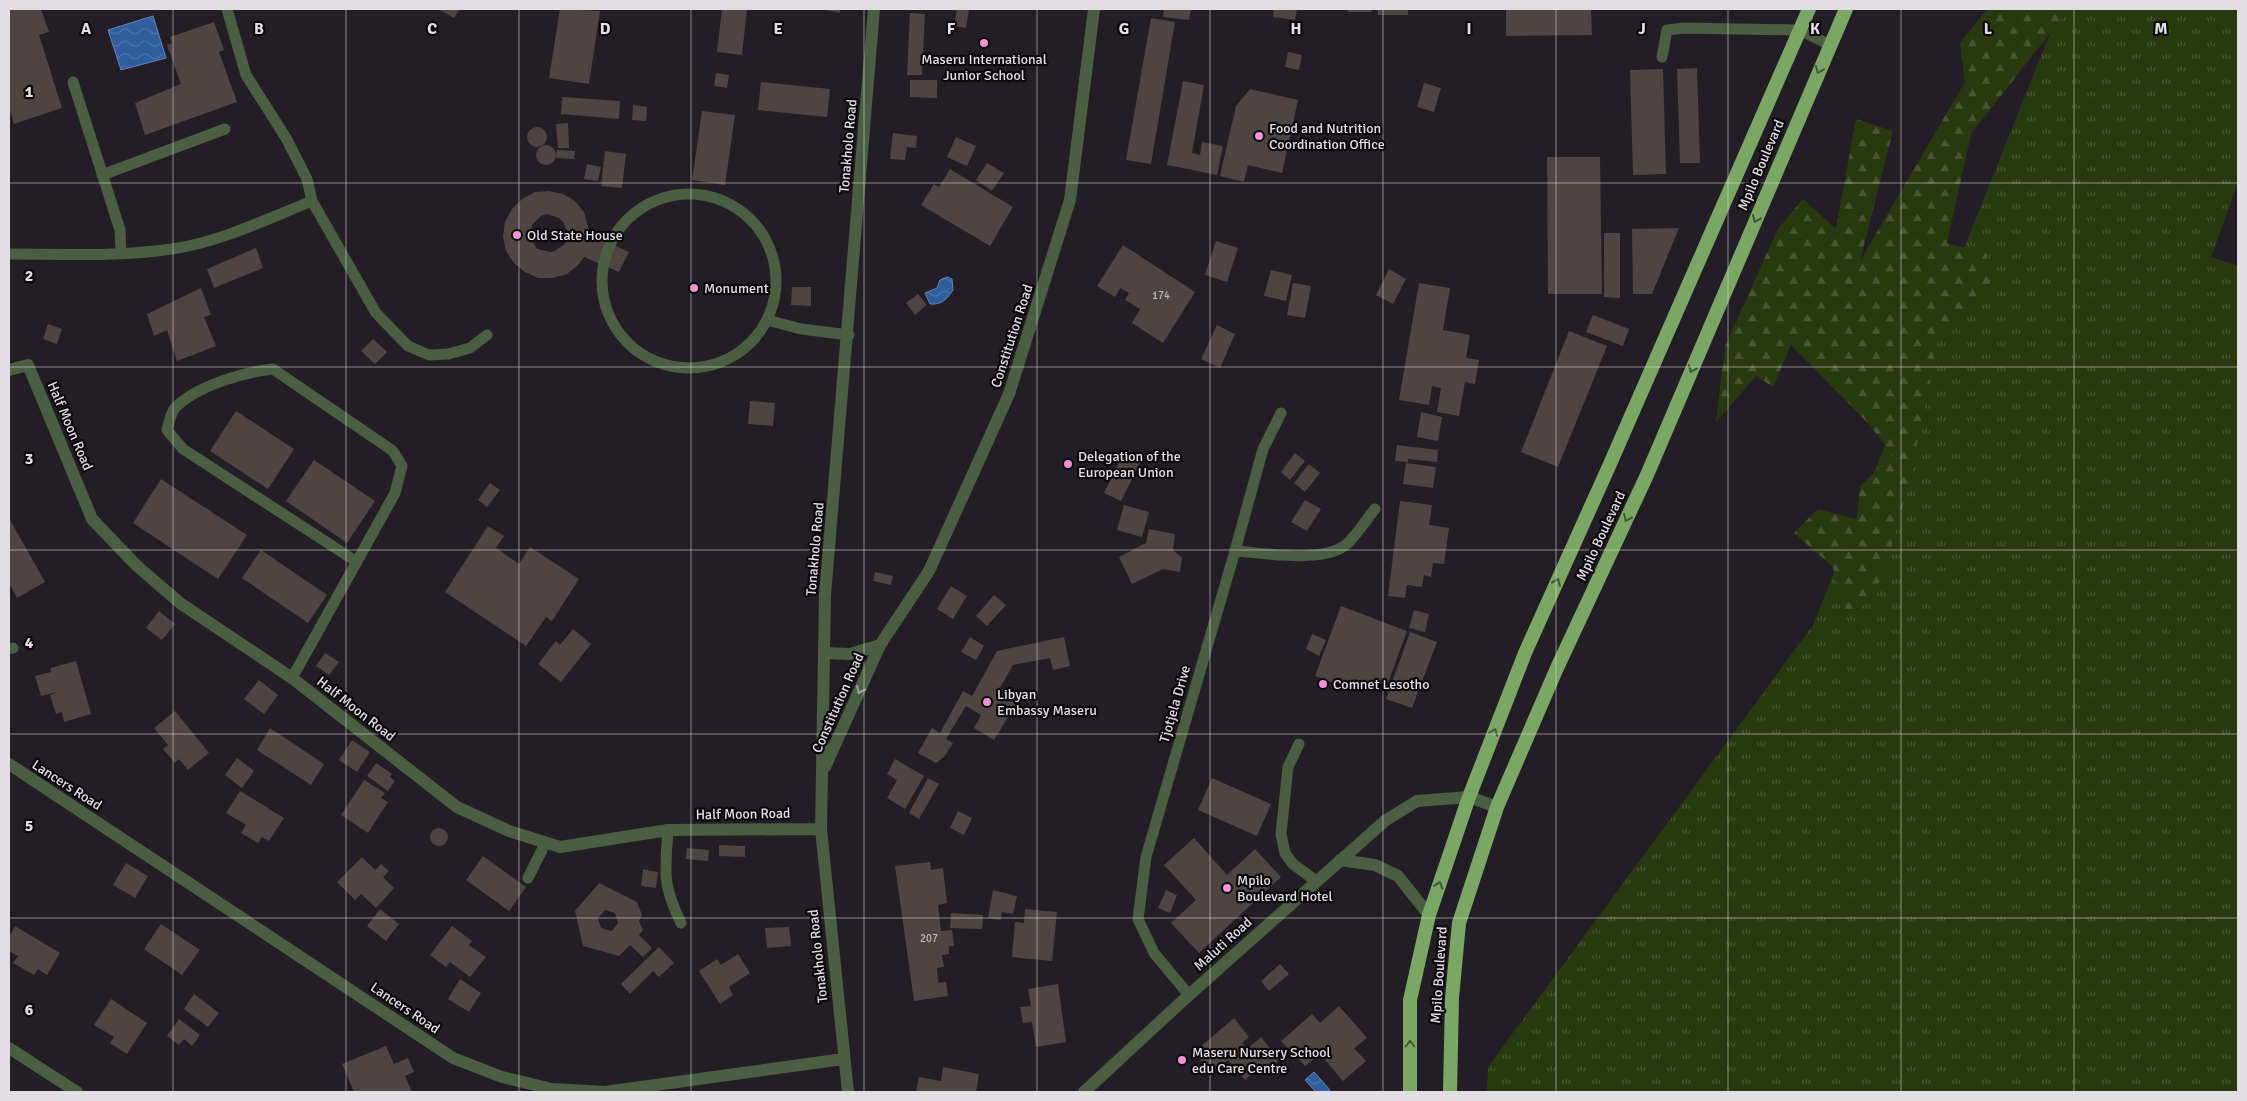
<svg xmlns="http://www.w3.org/2000/svg" width="2247" height="1101" font-family="Signika,sans-serif">
<style>
.grass{fill:url(#grass-tufts)}
.forest{fill:url(#forest-firs)}
.water{fill:url(#water-waves);stroke:#6584b3}
.building{fill:#4e4441;fill-rule:evenodd}
.lines{fill:none;stroke-linecap:round;stroke-linejoin:round}
.service{stroke:#4a5e41;stroke-width:11}
.minor{stroke:#4a5e41;stroke-width:12}
.trunk{stroke:#7aa864;stroke-width:14}
.oneway{stroke:#425838}
.oneway2{stroke:#9ea59b}
.grid{fill:none;stroke:#e2dfe4;stroke-width:1;stroke-opacity:0.55}
.poi-dot{fill:#f491d3;stroke:#0b090c;stroke-width:2}
.labels{text-anchor:middle;dominant-baseline:central;stroke-width:4.5;stroke-linejoin:round;paint-order:stroke}
.number-label{font-size:11px;fill:#bdb8bb}
.poi-label{font-size:14px;fill:#e2dfe4;stroke:#0b090c;text-anchor:start}
.street-label{font-size:14px;fill:#e2dfe4;stroke:#0b090c}
.grid-label{font-size:16px;text-anchor:middle;font-weight:bold;fill:#e2dfe4;stroke:#0b090c;stroke-width:4.5;stroke-linejoin:round;paint-order:stroke}
</style>
<defs>
<pattern id="grass-tufts" width="24" height="20" patternUnits="userSpaceOnUse" patternTransform="scale(1.25)"><rect width="24" height="20" fill="#29390f"/><path d="M3 7l-1-3M5 7V3M7 7l1-3M15 17l-1-3M17 17v-4M19 17l1-3" fill="none" stroke="#485532"/></pattern>
<pattern id="forest-firs" width="22" height="20" patternUnits="userSpaceOnUse" patternTransform="scale(1.25)"><rect width="22" height="20" fill="#29390f"/><path d="M5 1l3.5 6h-7zM16 11l3.5 6h-7z" fill="#485532"/></pattern>
<pattern id="water-waves" width="16" height="10" patternUnits="userSpaceOnUse" patternTransform="scale(1.25)"><rect width="16" height="10" fill="#2f5d9e"/><path d="M0 5q4-4 8 0t8 0" fill="none" stroke="#4d74ab"/></pattern>
</defs>
<rect width="100%" height="100%" fill="#231e25"/>
<path class="grass" d="M2060 9H2238V183L2211 257 2238 266V1092H1487L1488 1067 1813 625Z"/>
<path class="forest" d="M1987 9 2068 10 1971 134 1947 243 1987 254 1990 294 1940 330 1908 488 1882 580 1844 619 1833 567 1794 533 1818 509 1857 520 1860 486 1894 455 1863 418 1791 345 1773 387 1756 376 1716 422 1725 346 1778 229 1803 199 1836 229 1856 119 1893 131 1860 261 1965 82 1960 43Z"/>
<path class="water" d="M153 16 166 58 121 70 108 30Z
M947 277 952 279 953 290C947 299 942 305 930 304L925 293 937 288 940 280Z
M1314 1072 1330 1090 1327 1092H1316L1305 1080Z"/>
<path class="building" d="M9 9H41L49 32 39 35 62 108 14 124 9 108Z
M438 9H460L454 18Z
M560 9 600 11 589 84 549 78Z
M722 9H747L742 55 717 52Z
M821 9H840V13Z
M957 9H969L966 28 954 26Z
M1164 9H1191L1189 20 1163 17Z
M1274 9H1297L1295 20 1273 17Z
M1347 9H1371L1372 12H1348Z
M1378 9H1408V15H1378Z
M1506 9H1591L1592 35 1506 36Z
M910 13 925 14 922 75H907Z
M1151 18 1175 22 1151 164 1126 160Z
M214 22 224 50 219 52 237 102 145 135 135 103 181 84 167 45 172 43 170 37Z
M1288 52 1302 55 1299 70 1285 67Z
M1697 68 1700 163H1680L1677 69Z
M1663 69 1666 174 1633 175 1630 70Z
M716 73 729 75 727 88 714 86Z
M910 80H937V98L910 97Z
M1183 81 1204 85 1192 153 1200 155 1202 142 1223 146 1217 175 1167 165Z
M761 82 830 89 827 117 758 110Z
M1424 83 1441 88 1434 112 1417 107Z
M1250 89 1298 100 1282 173 1248 165 1244 182 1220 176 1236 106Z
M562 97 620 101 619 119 561 114Z
M633 105 647 107 646 121 632 120Z
M702 111 735 115 725 185 692 180Z
M568 123 569 148H558L556 124Z
M527 137a10 10 0 1 1 20 0a10 10 0 1 1-20 0Z
M893 133 917 136 916 148 907 147 905 160 890 159Z
M956 137 976 146 967 166 947 157Z
M536 155a10 10 0 1 1 20 0a10 10 0 1 1-20 0Z
M557 150 575 151 574 159 556 158Z
M605 151 626 154 622 188 601 186Z
M1547 157H1600L1602 294H1548Z
M987 163 1004 173 992 191 976 180Z
M587 164 601 167 598 181 584 179Z
M950 169 1013 207 990 246 921 205 934 184 939 187Z
M549 191 563 194 575 201 584 212 590 234 629 252 619 272 584 257 578 265 567 274 553 278H538L525 272 514 263 506 251 503 236 505 222 512 209 522 199 535 192ZM547 214 559 218 563 222 568 232 565 244 555 251 550 252 537 249 530 238 532 225 541 216Z
M1679 228 1652 294H1633L1632 229Z
M1604 233H1620V298L1604 297Z
M1216 241 1238 248 1227 282 1205 275Z
M1123 245 1195 292 1163 343 1132 323 1140 309 1125 300 1129 293 1120 288 1115 297 1097 286Z
M256 248 263 268 214 288 207 269Z
M1389 269 1406 279 1393 304 1376 295Z
M1271 270 1292 275 1286 301 1264 296Z
M1293 283 1311 286 1305 318 1287 315Z
M1419 283 1450 288 1443 330 1470 335 1466 358 1479 360 1475 384 1465 382 1459 416 1437 412 1441 388 1432 386 1429 405 1399 400Z
M792 287H811V306L791 305Z
M201 288 211 315 204 317 216 346 177 361 167 330 154 336 147 314Z
M918 294 927 305 915 315 906 303Z
M1593 315 1629 329 1623 346 1586 332Z
M48 324 62 329 57 344 43 339Z
M1217 325 1235 334 1220 368 1201 359Z
M1569 331 1607 346 1558 467 1521 452Z
M373 339 387 352 375 364 361 351Z
M750 401 775 403 773 426 748 424Z
M236 411 294 449 268 489 210 451Z
M1421 412 1442 417 1438 441 1417 437Z
M1397 445 1438 450 1437 462 1408 459V462L1395 461Z
M1126 449 1143 457 1121 501 1104 493Z
M1295 453 1305 461 1290 480 1281 472Z
M314 460 375 501 347 543 286 501Z
M1406 463 1436 467 1433 488 1403 484Z
M1309 464 1320 473 1305 492 1294 483Z
M161 479 247 535 218 579 133 523Z
M490 483 500 490 487 507 478 500Z
M1305 500 1321 509 1307 531 1291 522Z
M1400 501 1432 505 1429 525 1449 528 1444 564 1433 563 1431 577 1424 575 1422 587 1407 585 1405 598 1388 596Z
M1124 505 1149 512 1142 537 1117 530Z
M9 518 45 582 17 598 9 583Z
M488 526 504 536 496 548 519 564 530 547 579 579 552 621 546 617 526 646 445 592Z
M1149 529 1175 534 1173 550 1182 558 1180 572 1163 569 1132 584 1119 557 1146 543Z
M261 550 327 595 308 623 242 578Z
M875 572 893 576 891 585 873 581Z
M951 586 967 596 953 619 937 609Z
M994 595 1006 605 987 626 976 616Z
M1341 606 1407 631 1387 686 1374 681 1372 686 1354 679 1350 689 1315 676Z
M1414 610 1429 614 1425 632 1409 628Z
M159 611 175 624 162 640 146 628Z
M573 629 591 644 561 682 538 664 556 641 560 645Z
M1410 632 1437 642 1412 708 1386 699Z
M1312 634 1326 640 1319 656 1306 649Z
M970 637 984 646 976 660 961 652Z
M1064 637 1070 666 1053 670 1050 658 1013 665 1000 688 1019 699 994 740 974 728 981 715 966 706 946 739 953 743 944 757 936 763 918 753 932 728 940 733 963 691 972 696 997 651Z
M325 653 339 662 329 675 316 666Z
M76 661 91 714 64 722 62 712 56 714 50 695 57 692 41 696 35 676 51 672 50 668Z
M259 680 278 695 264 714 244 699Z
M175 711 209 753 188 770 179 759 175 763 163 749 168 745 154 728Z
M270 728 324 764 311 785 257 750Z
M352 740 370 752 357 772 339 760Z
M237 758 254 771 242 788 225 775Z
M895 759 924 776 905 809 887 798 897 780 887 774Z
M376 763 392 774 390 777 395 781 388 791 367 776Z
M928 778 939 784 919 819 909 813Z
M1212 778 1271 804 1257 836 1198 810Z
M364 780 385 793 381 798 388 802 368 833 341 815Z
M240 791 284 818 269 841 262 837 258 843 241 833 246 825 226 813Z
M958 811 972 818 964 835 950 828Z
M430 837a9 9 0 1 1 18 0a9 9 0 1 1-18 0Z
M1194 838 1227 875 1255 849 1281 877 1199 953 1171 923 1196 900 1164 865Z
M719 845 745 846V857L719 856Z
M687 848 709 850 708 861 686 859Z
M483 856 526 887 509 911 466 880Z
M362 857 375 870 381 864 389 871 383 877 394 888 376 908 361 894 355 900 337 882Z
M930 862 931 870 943 868 947 903 938 905 941 931 952 930 954 946H949V954L942 955 944 967 937 968 938 983 946 982 948 996 914 1001 895 866Z
M126 863 148 876 135 898 113 885Z
M643 869 658 872 656 888 641 886Z
M599 883 637 902 642 915 639 921 643 930 639 935 652 948 643 957 630 945 619 956 583 946 575 911ZM605 910 615 913 618 923 612 931 601 928 598 918Z
M993 890 1017 896 1013 914 1002 912 1001 920 988 918Z
M1166 890 1177 895 1170 913 1158 908Z
M380 909 399 924 386 941 367 926Z
M1025 909 1057 912 1052 961 1012 957 1015 922 1024 923Z
M951 913 983 915 982 929 950 928Z
M161 924 200 950 182 975 144 949Z
M15 926 60 953 47 975 38 969 34 975 13 963 18 956 9 951V937Z
M452 926 472 941 469 945 486 957 470 977 450 962 446 967 430 955Z
M789 927 791 946 767 948 765 928Z
M659 947 674 963 659 977 653 971 630 994 621 984Z
M738 954 750 973 729 987 733 995 720 1004 699 971 717 959 721 965Z
M1280 964 1289 974 1269 991 1261 981Z
M460 979 481 993 469 1012 448 999Z
M1058 984 1066 1042 1036 1047 1032 1022 1023 1023 1020 1007 1031 1006 1028 989Z
M194 994 219 1013 208 1027 184 1009Z
M111 999 147 1023 127 1054 110 1043 114 1037 94 1025Z
M1339 1006 1367 1038 1354 1048 1366 1061 1343 1081 1320 1054 1305 1066 1281 1041 1312 1014 1320 1023Z
M1234 1018 1249 1037 1242 1043 1247 1049 1261 1037 1279 1060 1264 1073 1259 1067 1245 1080 1228 1060 1212 1073 1194 1052Z
M179 1019 200 1035 192 1046 184 1039 179 1045 167 1036Z
M386 1046 394 1064 408 1058 414 1072 405 1076 412 1092H354L342 1064Z
M943 1067 979 1074 976 1092H916L919 1077 941 1081Z"/>
<g class="lines">
<path class="service" d="M227 9 246 75 286 138 307 179 312 201 376 313 408 346 429 355 448 354 470 348 487 335
M1662 57 1667 30 1684 28 1800 30 1830 45
M73 82 120 230 121 252
M102 175 225 129
M602 281a87 87 0 1 1 174 0a87 87 0 1 1-174 0Z
M9 254C63 254 118 257 172 249 220 242 267 219 312 201
M767 320 801 329 849 335
M1235 551C1265 553 1326 564 1348 543 1358 533 1366 520 1375 509
M9 649 13 648
M292 678 395 493 402 466 393 451 273 369C244 372 196 386 175 408 171 412 169 423 167 430L183 449 357 562
M1299 744 1288 767 1281 834 1285 853 1293 864 1316 881
M668 830C665 872 662 884 681 923
M528 878 542 850 544 842
M1189 995 1154 953 1138 919 1146 857 1235 551 1263 449 1281 413"/>
<path class="minor" d="M9 370 28 365 92 519 136 565 180 603 292 678 457 807 509 831 560 847 668 830 821 829
M824 653 850 654 880 645
M9 764 453 1058 502 1077 552 1089 605 1092 843 1059
M825 767 880 645 929 571 1009 394 1070 200 1094 9
M1340 860 1375 865 1398 876 1429 915
M9 1048 77 1092
M848 1092 821 829 825 595 874 9
M1084 1092 1189 995 1386 820 1417 801 1469 797 1497 807"/>
<path class="trunk" d="M1410 1092V1000L1429 915 1469 797 1525 653 1610 464 1809 9
M1450 1092 1452 998 1459 923 1497 807 1557 668 1647 475 1846 9"/>
</g>
<defs><path id="oneway-chevron" d="M-2-3.5L2.5 0L-2 3.5" fill="none" stroke-width="1.6" stroke-linecap="round" stroke-linejoin="round" transform="scale(1.25)"/></defs>
<g class="oneway">
<use href="#oneway-chevron" transform="translate(1819 70) rotate(113)"/>
<use href="#oneway-chevron" transform="translate(1756 219) rotate(113)"/>
<use href="#oneway-chevron" transform="translate(1692 369) rotate(113)"/>
<use href="#oneway-chevron" transform="translate(1627 518) rotate(115)"/>
<use href="#oneway-chevron" transform="translate(1557 582) rotate(-66)"/>
<use href="#oneway-chevron" transform="translate(1494 732) rotate(-69)"/>
<use href="#oneway-chevron" transform="translate(1439 885) rotate(-71)"/>
<use href="#oneway-chevron" transform="translate(1410 1044) rotate(-90)"/>
</g>
<use class="oneway2" href="#oneway-chevron" transform="translate(860 690) rotate(114)"/>
<path class="grid" d="M173 9V1092M346 9V1092M519 9V1092M691 9V1092M864 9V1092M1037 9V1092M1210 9V1092M1383 9V1092M1556 9V1092M1728 9V1092M1901 9V1092M2074 9V1092M9 183H2238M9 367H2238M9 550H2238M9 734H2238M9 918H2238"/>
<g class="poi-dot">
<circle cx="984" cy="43" r="5"/>
<circle cx="1259" cy="136" r="5"/>
<circle cx="517" cy="235" r="5"/>
<circle cx="694" cy="288" r="5"/>
<circle cx="1068" cy="464" r="5"/>
<circle cx="1323" cy="684" r="5"/>
<circle cx="987" cy="702" r="5"/>
<circle cx="1227" cy="888" r="5"/>
<circle cx="1182" cy="1060" r="5"/>
</g>
<g class="labels">
<g class="number-label">
<text x="1161" y="295">174</text>
<text x="929" y="938">207</text>
</g>
<g class="poi-label">
<text x="984" y="59" text-anchor="middle">Maseru International<tspan x="984" dy="16">Junior School</tspan></text>
<text x="1269" y="128">Food and Nutrition<tspan x="1269" dy="16">Coordination Office</tspan></text>
<text x="527" y="235">Old State House</text>
<text x="704" y="288">Monument</text>
<text x="1078" y="456">Delegation of the<tspan x="1078" dy="16">European Union</tspan></text>
<text x="1333" y="684">Comnet Lesotho</text>
<text x="997" y="694">Libyan<tspan x="997" dy="16">Embassy Maseru</tspan></text>
<text x="1237" y="880">Mpilo<tspan x="1237" dy="16">Boulevard Hotel</tspan></text>
<text x="1192" y="1052">Maseru Nursery School<tspan x="1192" dy="16">edu Care Centre</tspan></text>
</g>
<g class="street-label">
<text transform="translate(848 146) rotate(-85)">Tonakholo Road</text>
<text transform="translate(1761 165) rotate(-67)">Mpilo Boulevard</text>
<text transform="translate(1012 336) rotate(-72)">Constitution Road</text>
<text transform="translate(70 426) rotate(67)">Half Moon Road</text>
<text transform="translate(1601 536) rotate(-65)">Mpilo Boulevard</text>
<text transform="translate(815 549) rotate(-85)">Tonakholo Road</text>
<text transform="translate(838 703) rotate(-66)">Constitution Road</text>
<text transform="translate(1175 704) rotate(-74)">Tjotjela Drive</text>
<text transform="translate(356 709) rotate(38)">Half Moon Road</text>
<text transform="translate(67 785) rotate(33)">Lancers Road</text>
<text transform="translate(743 814) rotate(-1)">Half Moon Road</text>
<text transform="translate(1223 944) rotate(-42)">Maluti Road</text>
<text transform="translate(818 956) rotate(-96)">Tonakholo Road</text>
<text transform="translate(1439 975) rotate(-86)">Mpilo Boulevard</text>
<text transform="translate(405 1008) rotate(34)">Lancers Road</text>
</g>
</g>
<g class="grid-label">
<text x="86" y="34">A</text>
<text x="259" y="34">B</text>
<text x="432" y="34">C</text>
<text x="605" y="34">D</text>
<text x="778" y="34">E</text>
<text x="951" y="34">F</text>
<text x="1124" y="34">G</text>
<text x="1296" y="34">H</text>
<text x="1469" y="34">I</text>
<text x="1642" y="34">J</text>
<text x="1815" y="34">K</text>
<text x="1988" y="34">L</text>
<text x="2161" y="34">M</text>
<text x="29" y="97">1</text>
<text x="29" y="281">2</text>
<text x="29" y="464">3</text>
<text x="29" y="648">4</text>
<text x="29" y="831">5</text>
<text x="29" y="1015">6</text>
</g>
<rect width="2247" height="1101" fill="none" stroke="#e2dfe4" stroke-width="20"/>
</svg>
